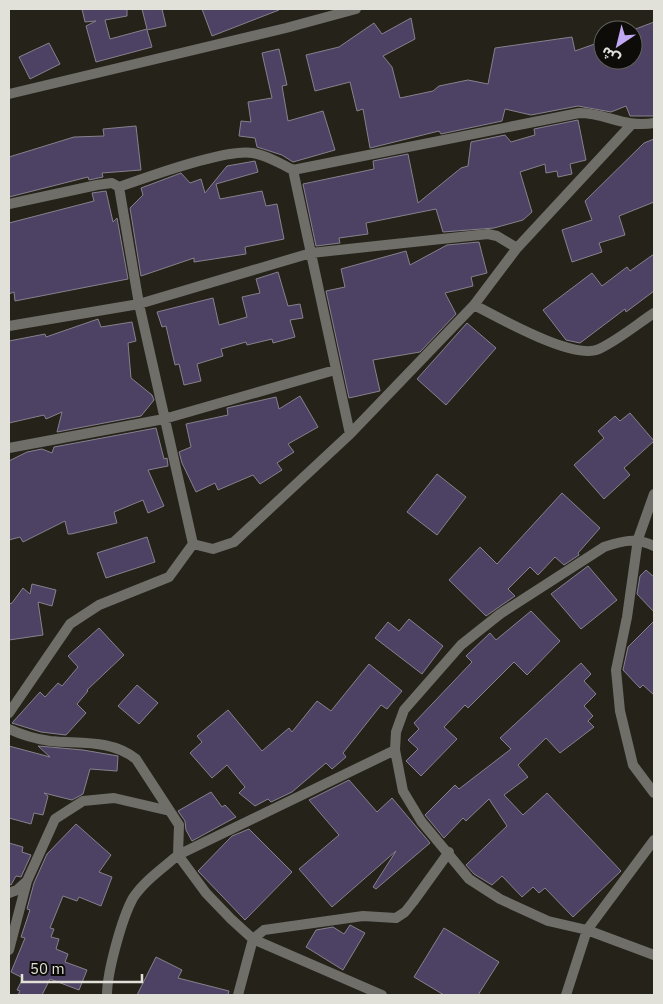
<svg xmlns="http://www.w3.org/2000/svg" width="663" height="1004" font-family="'IBM Plex Sans','Noto Sans Arabic',sans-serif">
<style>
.building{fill:#4d4263;stroke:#85818d}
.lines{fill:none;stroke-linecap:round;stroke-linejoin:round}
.minor{stroke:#6f6e69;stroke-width:10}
.tertiary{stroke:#6f6e69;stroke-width:10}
</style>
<rect width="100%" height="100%" fill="#252319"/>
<path class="building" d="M82 9H127V16L105 20 110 39 147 29 142 9H162L166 26 147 30 152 47 96 62 86 26 96 21 85 22Z
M202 9H279V10L212 36Z
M411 18 415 39 383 56 392 67 400 98 433 91 439 86 468 80 488 84 495 48 572 37 575 51 603 41V60H633V30L654 22V116H630L626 106 611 112 578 106 531 115 505 109 502 121 441 134 439 131 370 148 363 109 357 111 350 82 315 91 306 55 339 47 374 23 382 34Z
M49 43 60 64 30 79 19 57Z
M279 49 287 85 282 86 288 121 323 111 335 150 293 162 282 155 257 147 255 138 239 136 241 121 251 122 248 102 272 98 262 53Z
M578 120 586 160 570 164 572 174 558 177 557 171 546 173 545 164 520 172 532 212 523 220 494 228 443 232 436 209 366 223 368 234 339 238 340 243 316 246 303 184 374 169 373 161 408 154 418 203 461 168 468 166 471 142 505 135 511 142 535 135 534 129Z
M136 126 141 170 102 173 103 177 89 180 88 177 9 197V157L74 137 104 136 103 129Z
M654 139V202L619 216 625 235 599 243 602 252 572 262 562 230 592 220 585 201 644 143Z
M255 161 258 172 216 184 220 199 262 191 266 206 277 204 284 239 245 247 246 254 194 262V258L141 276 130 208 143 195 141 188 181 173 190 183 201 179 205 193 227 166Z
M106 191 113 222 117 218 128 279 15 301 14 292 9 294V223L94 201 92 193Z
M479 242 487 273 471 277 473 286 445 293 456 314 420 352 373 360 380 391 349 398 326 291 345 287 341 269 406 251 410 265 447 245Z
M654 254V291L626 312 625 309 580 343 566 340 543 310 592 273 602 286 627 267 630 271Z
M278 272 288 306 300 304 303 318 290 320 295 337 273 343 272 339 247 345 246 342 221 349 223 356 197 364 201 381 184 385 179 364 175 365 166 326 162 327 157 312 213 298 219 325 247 317 242 297 260 293 256 279Z
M98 319 101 327 132 322 136 341 128 343 131 378 152 395 154 400 141 416 57 432 62 412 46 419 44 415 9 423V341L45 334 46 337Z
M467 323 496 348 446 405 417 379Z
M300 396 318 427 288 444 294 452 277 463 282 470 260 484 253 475 218 490 215 483 196 492 182 463 179 452 191 447 186 424 228 415 227 408 276 397 279 409Z
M630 413 654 441 624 468 630 475 604 499 574 465 604 438 598 431 615 416 620 421Z
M156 428 164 459 167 458 168 466 148 470 164 506 148 513 143 500 114 512 117 523 71 534H68L65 521 23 542 20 537 9 540V461L27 452 42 449 52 453 54 447Z
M437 474 466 497 437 535 407 512Z
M562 493 600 528 578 553 579 555 564 565 555 557 538 575 530 567 508 589 515 596 486 616 449 580 480 547 497 564Z
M147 537 155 562 106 578 97 553Z
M588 566 617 600 581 629 551 594Z
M646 570 654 577V612L637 594 640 576Z
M32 584 56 590 52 606 38 602 43 635 9 640V604L12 603 23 588 30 594Z
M531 611 560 641 527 675 514 662 468 708 465 705 444 727 457 739 421 776 406 761 418 749 408 740 419 729 414 723 472 662 466 656 490 633 496 640Z
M409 619 443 646 422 674 375 638 388 622 399 631Z
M654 621V695L643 685 640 688 623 670 628 647Z
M99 628 124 655 87 690 88 691 77 704 86 713 66 735 41 732 12 723 40 692 45 697 58 683 62 686 78 667 68 656Z
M581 663 591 674 584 681 596 694 584 706 593 716 588 721 594 727 560 753 546 738 518 765 528 777 504 795 523 815 547 793 621 871 573 917 545 888 539 893 533 887 522 897 502 876 492 885 474 874 466 865 507 826 489 799 466 821 463 818 444 838 425 815 455 785 459 789 511 749 500 738Z
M369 664 402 691 387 709 381 705 343 753 346 757 332 769 326 763 292 792 271 802 268 799 255 806 239 793 245 787 227 765 212 778 190 753 202 742 197 736 228 710 262 751 289 728 292 732 317 701 331 711Z
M137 685 158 703 139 724 118 706Z
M9 746 50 757 38 746 83 750 118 756 117 771 90 769 83 794 72 800 44 793 48 796 43 815 34 813 31 824 9 818Z
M349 780 377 812 392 798 430 843 376 889 373 887 396 851 332 907 299 869 339 835 309 800Z
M211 792 222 807 225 805 236 817 192 841 186 830 185 821 178 811Z
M76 824 111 855 99 872 112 877 101 906 79 897 77 901 63 896 50 928 54 929 51 937 59 939 56 949 68 954 65 962 87 970 79 990 50 979 42 995H18L20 991 17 990 23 978 11 972 25 938 21 937 30 910 27 909 34 883 47 854Z
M249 829 292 872 245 920 198 871 232 836Z
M9 843 23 847 22 852 31 855 21 877 16 876 11 885 9 884Z
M350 925 365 933 343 970 306 947 316 930 333 927 344 934Z
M444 928 499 962 478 995H444L414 977Z
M156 957 182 970 178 978 229 991 228 995H137Z"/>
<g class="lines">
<path class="minor" d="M293 170 350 434
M119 187C147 177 227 148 253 153 267 156 280 163 293 170L579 113C607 113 623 128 654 123
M9 204 97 185 112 183 119 187 139 304 193 544 169 577 99 605 70 624 9 713
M474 305C498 317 574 361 599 349 618 340 636 325 654 313
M9 326 139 304 311 253 488 234 497 236 517 248
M9 448 164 419 335 370
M654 494 638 539 627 617 616 670 620 711 633 765 654 793
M193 544 213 549 234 542 350 434 474 305 517 248 631 125
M654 546C636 537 622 541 604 547L500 614 461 645 404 710 396 732 395 750 403 791 421 821 469 879 500 899 548 921 587 930 654 955
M9 729C22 735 36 739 50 741 79 744 111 739 136 759L179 825 178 855 206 893 231 919 253 939 382 995
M9 893 17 890 27 881 55 819 83 801 114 798 170 811
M9 950 27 881
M107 995C107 972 122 918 133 898 144 881 163 868 178 855L395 750
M238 995 253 939 264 930 363 916 396 918 405 912 413 902 449 852
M566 995 587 930 654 840"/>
<path class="tertiary" d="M9 94 286 28 356 9"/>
</g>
<rect width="663" height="1004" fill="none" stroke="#e1e0d9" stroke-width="20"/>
<g transform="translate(618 45) rotate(215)"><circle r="24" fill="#0d0c08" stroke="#62615c"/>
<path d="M0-4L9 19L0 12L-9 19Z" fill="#c1a8f3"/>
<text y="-8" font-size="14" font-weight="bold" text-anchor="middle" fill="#e1e0d9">ش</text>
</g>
<path d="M22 974v8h120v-8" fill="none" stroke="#e1e0d9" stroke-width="2.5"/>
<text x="30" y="974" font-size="15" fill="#e1e0d9" stroke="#0d0c08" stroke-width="4" paint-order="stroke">50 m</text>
</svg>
